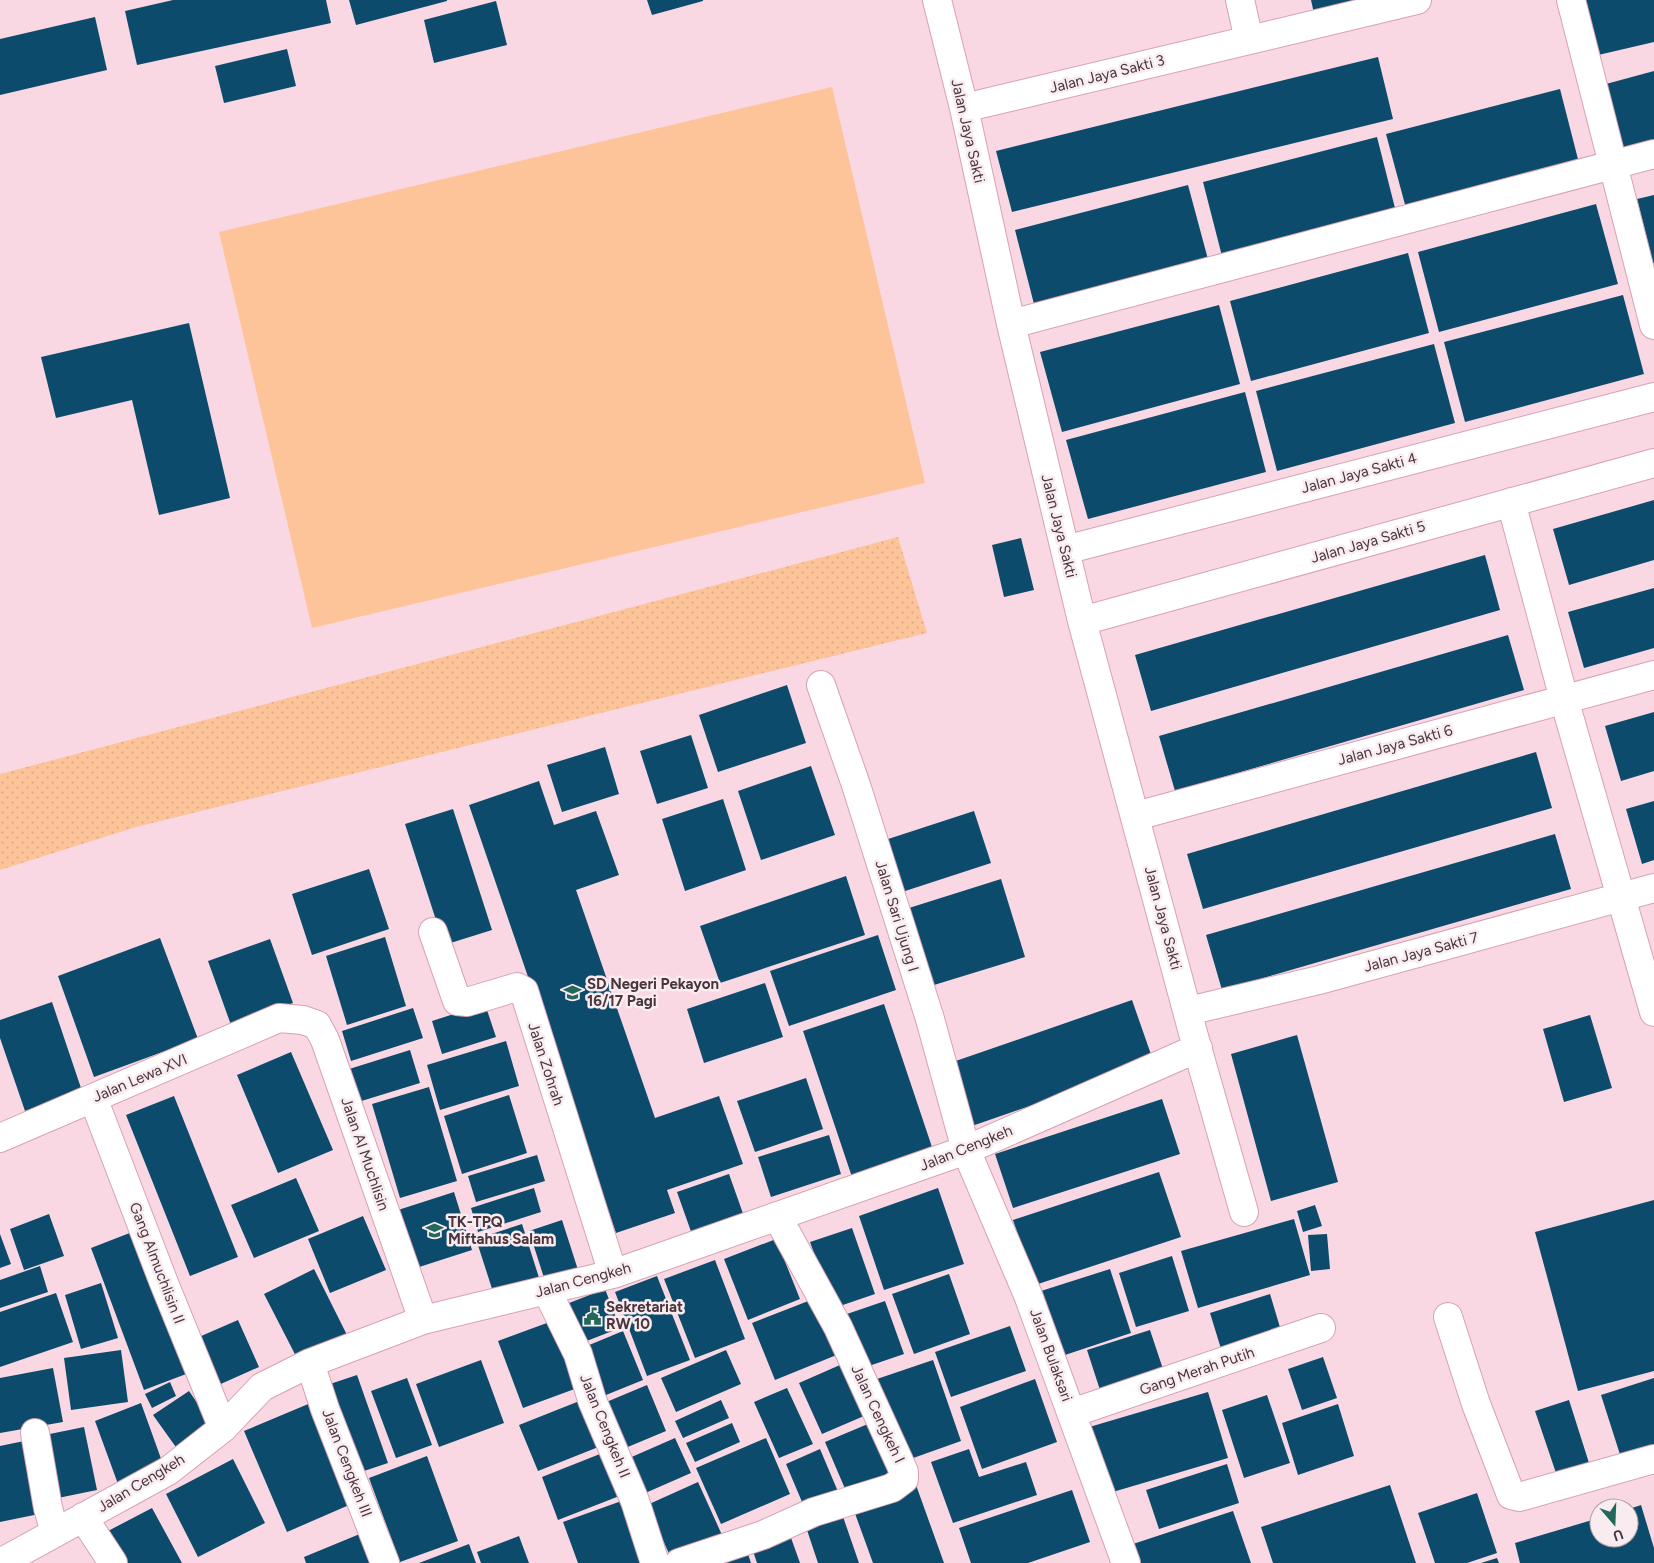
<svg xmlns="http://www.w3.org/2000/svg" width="1654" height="1563" font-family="Figtree,sans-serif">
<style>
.grass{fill:url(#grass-dots)}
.pitch{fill:#fdc49a}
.building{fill:#0c4b6b}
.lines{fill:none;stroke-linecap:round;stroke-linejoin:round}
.minor-casing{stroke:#d7a2b3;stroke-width:30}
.minor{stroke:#fff;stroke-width:28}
.labels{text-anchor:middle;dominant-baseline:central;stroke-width:5;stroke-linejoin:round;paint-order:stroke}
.street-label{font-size:15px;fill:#4a353c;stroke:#f8ecf0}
.poi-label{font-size:15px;font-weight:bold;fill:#4a353c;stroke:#f8ecf0;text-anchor:start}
</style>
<defs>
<pattern id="grass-dots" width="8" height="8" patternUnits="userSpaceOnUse" patternTransform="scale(1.25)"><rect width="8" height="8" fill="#fdc49a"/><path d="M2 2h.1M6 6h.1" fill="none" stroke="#daa986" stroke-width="1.8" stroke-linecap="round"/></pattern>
</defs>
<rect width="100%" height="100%" fill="#fad8e3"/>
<path class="grass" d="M898 537 927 633 136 827 0 870V774Z"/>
<path class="pitch" d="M832 87 925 483 312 628 219 232Z"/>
<path class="building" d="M173 0H326L331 23 137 65 125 11Z
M349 0H447V1L356 25Z
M647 0H703V1L652 15Z
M1311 0H1385L1315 18Z
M1581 0H1654V42L1594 56Z
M496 1 507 45 434 63 424 20Z
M95 17 107 70 0 95V39Z
M287 49 296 86 224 103 215 66Z
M1378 57 1393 119 1012 212 996 151Z
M1654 71V142L1623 150 1606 84Z
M1560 89 1580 167 1407 212 1386 134Z
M1377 137 1397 216 1223 260 1203 182Z
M1188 185 1209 263 1035 308 1015 230Z
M1654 195V263H1653L1637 199Z
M1596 204 1618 284 1439 332 1418 252Z
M1408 253 1429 333 1251 381 1230 301Z
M1623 295 1644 374 1465 422 1444 342Z
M1219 305 1240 384 1062 432 1040 352Z
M189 323 230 498 159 515 132 400 56 418 41 357Z
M1434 344 1455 423 1277 471 1256 391Z
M1245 392 1266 472 1088 519 1066 440Z
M1654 500V560L1569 585 1553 529Z
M1021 538 1034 590 1004 597 992 545Z
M1485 555 1500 610 1151 711 1135 655Z
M1654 588V648L1584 668 1568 612Z
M1508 635 1524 690 1175 791 1159 736Z
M787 685 806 743 718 772 699 715Z
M1654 712V771L1621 781 1605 726Z
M691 735 708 788 657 804 640 751Z
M605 747 619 794 562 812 547 765Z
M1536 752 1552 808 1203 909 1187 854Z
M811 766 835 835 761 860 738 791Z
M539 781 554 825 596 811 619 875 576 890 655 1118 719 1096 743 1164 667 1190 675 1213 616 1233 469 805Z
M723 799 746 870 685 891 662 819Z
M1654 801V860L1642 864 1626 809Z
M453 809 492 930 444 945 405 824Z
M974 811 991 863 896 894 879 842Z
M1555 834 1571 889 1222 990 1206 935Z
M369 869 389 929 312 955 292 894Z
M846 876 865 935 720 983 700 926Z
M1001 879 1025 957 934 985 909 908Z
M878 935 896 990 789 1026 770 971Z
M385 937 406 1006 347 1025 326 956Z
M160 938 198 1039 94 1077 58 976Z
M270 939 293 1003 231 1025 208 961Z
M765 983 783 1037 704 1063 687 1009Z
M1132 1000 1154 1063 969 1127 947 1064Z
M52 1002 82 1091 25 1111 0 1038V1020Z
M485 1004 496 1037 442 1054 432 1021Z
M884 1004 934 1153 853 1180 803 1031Z
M413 1008 423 1038 351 1061 342 1031Z
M1590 1015 1612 1088 1564 1102 1543 1029Z
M1297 1035 1338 1182 1271 1201 1231 1054Z
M506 1041 519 1086 440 1110 427 1065Z
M410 1050 420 1083 355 1103 346 1070Z
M291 1052 333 1150 278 1173 237 1075Z
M806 1078 823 1129 755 1152 737 1101Z
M429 1087 457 1181 400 1198 372 1104Z
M509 1095 527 1153 462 1174 444 1116Z
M174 1096 238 1257 190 1276 126 1115Z
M1162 1099 1180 1154 1013 1208 995 1154Z
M829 1135 841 1174 771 1197 758 1157Z
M537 1155 545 1181 476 1202 468 1176Z
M1159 1172 1181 1237 1035 1285 1013 1220Z
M729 1174 746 1222 694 1240 677 1192Z
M296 1178 319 1231 254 1258 231 1205Z
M534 1188 541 1212 478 1232 471 1208Z
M938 1188 964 1264 884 1290 859 1216Z
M454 1192 472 1250 413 1269 395 1211Z
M1654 1200V1371L1578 1391 1535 1232Z
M1315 1205 1322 1226 1303 1232 1297 1211Z
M49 1214 64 1256 24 1270 10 1229Z
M363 1216 386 1270 330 1293 308 1239Z
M1294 1219 1310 1275 1198 1308 1181 1251Z
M562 1220 579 1273 546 1284 529 1231Z
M522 1224 541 1284 495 1298 476 1239Z
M852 1228 875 1294 834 1308 810 1242Z
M140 1229 194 1371 144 1390 91 1248Z
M0 1234 11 1264 0 1268Z
M1327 1234 1330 1269 1311 1271 1308 1235Z
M776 1239 800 1299 748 1320 724 1259Z
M1172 1256 1189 1311 1136 1327 1119 1273Z
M715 1260 745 1339 695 1358 664 1279Z
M40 1266 48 1292 0 1308V1280Z
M314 1269 349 1339 300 1364 264 1294Z
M1110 1269 1131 1333 1062 1356 1041 1291Z
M949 1274 970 1334 914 1354 892 1294Z
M657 1276 690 1360 647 1376 615 1292Z
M101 1283 118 1338 81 1349 65 1295Z
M605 1289 620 1328 579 1344 564 1305Z
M56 1293 73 1342 0 1367V1312Z
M1270 1294 1282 1334 1222 1352 1210 1313Z
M816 1298 839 1354 775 1380 752 1323Z
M885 1301 904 1354 863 1368 844 1315Z
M238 1320 259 1367 214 1387 192 1340Z
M555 1320 580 1387 523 1408 498 1341Z
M1010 1326 1026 1371 951 1397 935 1352Z
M1150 1330 1163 1369 1100 1390 1087 1350Z
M623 1331 643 1380 601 1397 582 1348Z
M121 1350 128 1402 71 1410 64 1358Z
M726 1350 741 1384 676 1412 661 1378Z
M1323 1357 1337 1398 1302 1410 1288 1369Z
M481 1360 504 1423 439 1447 416 1384Z
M933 1360 961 1441 902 1462 874 1380Z
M849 1361 871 1413 822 1434 799 1383Z
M53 1368 63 1422 0 1433V1378Z
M357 1375 388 1463 355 1474 324 1386Z
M407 1378 432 1445 396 1458 371 1391Z
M1654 1378V1457L1624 1467 1601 1395Z
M1035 1379 1057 1442 982 1469 960 1407Z
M170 1382 176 1396 152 1408 145 1394Z
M647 1385 666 1431 623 1449 604 1403Z
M787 1388 813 1444 779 1458 754 1402Z
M189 1391 213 1426 178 1450 153 1415Z
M1208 1392 1228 1458 1106 1494 1086 1428Z
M1267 1395 1290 1463 1244 1478 1222 1410Z
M587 1398 606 1444 538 1471 519 1425Z
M721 1400 729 1418 683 1438 675 1421Z
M1569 1400 1589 1463 1556 1473 1535 1411Z
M313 1402 356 1502 287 1532 244 1431Z
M141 1403 164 1467 118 1484 95 1421Z
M1338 1404 1354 1456 1298 1475 1282 1423Z
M875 1421 896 1470 846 1491 825 1442Z
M732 1423 740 1442 695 1462 686 1443Z
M84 1427 97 1490 53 1499 40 1436Z
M675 1438 691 1473 643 1494 627 1459Z
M766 1438 790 1494 721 1524 696 1468Z
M29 1440 44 1513 0 1522V1446Z
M820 1449 839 1494 805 1509 786 1464Z
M969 1449 979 1477 1026 1462 1037 1495 953 1523 931 1462Z
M610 1450 627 1493 558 1520 542 1477Z
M427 1456 458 1541 400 1562 369 1478Z
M233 1459 265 1523 198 1557 166 1494Z
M1227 1464 1239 1503 1159 1529 1146 1490Z
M698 1482 722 1535 671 1558 647 1505Z
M916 1485 944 1563H873L853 1508Z
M1390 1485 1416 1563H1273L1261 1527Z
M1072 1490 1090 1542 1028 1563H971L959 1528Z
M1477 1493 1497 1553 1467 1563H1435L1418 1513Z
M627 1499 650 1563H578L563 1522Z
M1641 1505 1654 1548V1563H1520L1515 1543 1599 1518V1538H1629V1509Z
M152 1508 182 1563H125L108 1531Z
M840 1508 859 1563H818L804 1521Z
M1233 1511 1251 1563H1139L1133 1544Z
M367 1531 380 1563H306L304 1557Z
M790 1535 800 1563H757L752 1548Z
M519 1536 529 1563H481L477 1552Z
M469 1544 476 1563H419Z
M746 1548 751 1563H722Z
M1497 1558 1499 1563H1481Z"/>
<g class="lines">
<defs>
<path id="minor" d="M937 0 964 108 1011 324 1082 621 1193 1033 1244 1212
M1240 0 1249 40
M1571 0 1654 325
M964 108 1417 0
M1011 324 1654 154
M1511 502 1564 699 1654 1012
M1065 550 1654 397
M1082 621 1654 463
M821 685 856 785 930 1019 966 1150 1028 1295 1126 1563
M1136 816 1654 675
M433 932 457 1001 467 1002 517 987 524 991 613 1274
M1188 1011 1319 980 1654 888
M93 1098 164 1283 223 1428
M0 1138 279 1018 303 1020 317 1025 325 1040 423 1320
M547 1291 578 1354 592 1400 635 1501 655 1563
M1448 1317 1476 1404 1511 1495 1519 1497 1654 1459
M310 1363 325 1409 385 1563
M1072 1413 1321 1328
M35 1433 48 1508 55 1533
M83 1517 113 1563
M0 1563 168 1471 223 1428 262 1387 310 1363 423 1320 613 1274 966 1150 1198 1048
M679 1563 763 1535 814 1512 892 1488 904 1479V1472L838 1327 777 1216"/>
</defs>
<use href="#minor" class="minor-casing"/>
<use href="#minor" class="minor"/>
</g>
<defs>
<symbol id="school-bare" viewBox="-9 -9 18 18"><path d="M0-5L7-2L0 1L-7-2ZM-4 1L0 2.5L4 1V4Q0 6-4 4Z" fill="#23685a" stroke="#f8ecf0" stroke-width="2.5" paint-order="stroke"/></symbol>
<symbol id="civic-bare" viewBox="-9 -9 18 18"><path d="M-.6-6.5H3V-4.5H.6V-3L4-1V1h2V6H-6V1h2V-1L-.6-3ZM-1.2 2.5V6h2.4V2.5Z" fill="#23685a" stroke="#f8ecf0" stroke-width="2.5" paint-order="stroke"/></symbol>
</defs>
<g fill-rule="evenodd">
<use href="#school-bare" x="560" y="980" width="25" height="25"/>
<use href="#school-bare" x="422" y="1218" width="25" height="25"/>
<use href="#civic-bare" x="580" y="1304" width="25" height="25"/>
</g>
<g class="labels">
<g class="street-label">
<text transform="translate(1107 74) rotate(-14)">Jalan Jaya Sakti 3</text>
<text transform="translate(968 131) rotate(77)">Jalan Jaya Sakti</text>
<text transform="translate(1359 473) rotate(-15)">Jalan Jaya Sakti 4</text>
<text transform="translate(1059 526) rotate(76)">Jalan Jaya Sakti</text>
<text transform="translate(1368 542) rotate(-16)">Jalan Jaya Sakti 5</text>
<text transform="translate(1395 745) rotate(-15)">Jalan Jaya Sakti 6</text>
<text transform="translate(897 916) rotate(73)">Jalan Sari Ujung I</text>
<text transform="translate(1163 918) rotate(75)">Jalan Jaya Sakti</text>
<text transform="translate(1421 952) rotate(-15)">Jalan Jaya Sakti 7</text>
<text transform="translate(546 1064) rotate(72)">Jalan Zohrah</text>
<text transform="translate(140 1078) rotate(-23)">Jalan Lewa XVI</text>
<text transform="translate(966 1148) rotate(-22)">Jalan Cengkeh</text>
<text transform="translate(365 1154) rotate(71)">Jalan Al Muchlisin</text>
<text transform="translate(157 1263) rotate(69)">Gang Almuchlisin II</text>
<text transform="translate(583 1280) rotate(-15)">Jalan Cengkeh</text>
<text transform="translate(1051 1355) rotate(70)">Jalan Bulaksari</text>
<text transform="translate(1197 1371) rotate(-19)">Gang Merah Putih</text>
<text transform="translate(878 1414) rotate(65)">Jalan Cengkeh I</text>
<text transform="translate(605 1426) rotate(68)">Jalan Cengkeh II</text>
<text transform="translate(347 1463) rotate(69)">Jalan Cengkeh III</text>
<text transform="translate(141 1483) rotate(-31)">Jalan Cengkeh</text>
</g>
<g class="poi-label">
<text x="587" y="984">SD Negeri Pekayon<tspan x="587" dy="17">16/17 Pagi</tspan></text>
<text x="448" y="1222">TK-TPQ<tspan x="448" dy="17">Miftahus Salam</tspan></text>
<text x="606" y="1307">Sekretariat<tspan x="606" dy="17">RW 10</tspan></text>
</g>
</g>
<g transform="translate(1614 1523) rotate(161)"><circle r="24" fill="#f8ecf0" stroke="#b2a3a8"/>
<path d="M0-4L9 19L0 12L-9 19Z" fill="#23685a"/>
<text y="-8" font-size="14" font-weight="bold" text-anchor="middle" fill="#4a353c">U</text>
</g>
</svg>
